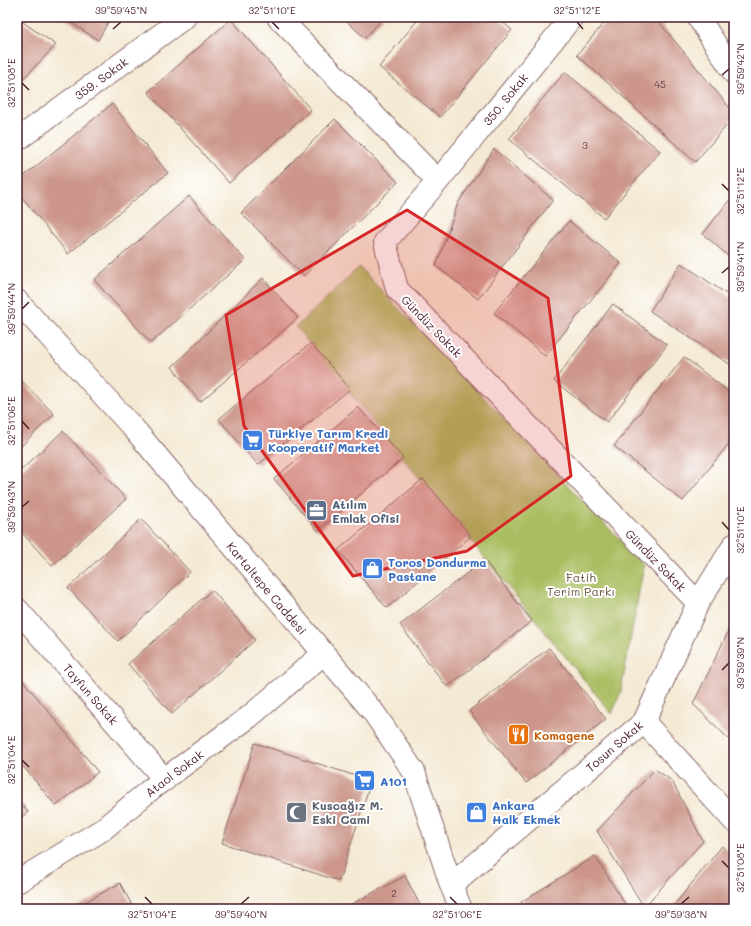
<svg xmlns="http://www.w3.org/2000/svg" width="751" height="926" font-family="Mali,sans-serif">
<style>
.green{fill:#aabd61;stroke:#7a6e46}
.building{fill:#cc978a}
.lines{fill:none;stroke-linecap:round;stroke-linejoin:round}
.minor-casing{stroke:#866666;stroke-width:24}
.tertiary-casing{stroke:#866666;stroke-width:24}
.minor{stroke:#fff;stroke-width:22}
.tertiary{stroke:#fff;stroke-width:22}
.marked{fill:#d62828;fill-opacity:0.2;stroke:#d62828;stroke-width:3;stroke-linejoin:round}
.ticks{fill:none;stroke:#4a1f2b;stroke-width:1.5}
.labels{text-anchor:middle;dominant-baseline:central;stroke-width:4;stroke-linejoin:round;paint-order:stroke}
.number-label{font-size:10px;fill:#6a3d43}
.street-label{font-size:12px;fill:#4a1f2b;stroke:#fff}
.shop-label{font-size:12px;font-weight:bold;fill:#366cbe;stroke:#fff;text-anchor:start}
.service-label{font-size:12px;font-weight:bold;fill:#4e5e75;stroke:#fff;text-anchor:start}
.park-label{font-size:12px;fill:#6c563e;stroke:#fff}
.food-label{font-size:12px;font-weight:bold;fill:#c56008;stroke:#fff;text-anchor:start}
.worship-label{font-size:12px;font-weight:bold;fill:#5b616d;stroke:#fff;text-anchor:start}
.neatline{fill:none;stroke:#4a1f2b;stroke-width:1.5}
.ticks-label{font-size:10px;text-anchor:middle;fill:#4a1f2b}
</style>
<rect width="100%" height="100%" fill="#fff"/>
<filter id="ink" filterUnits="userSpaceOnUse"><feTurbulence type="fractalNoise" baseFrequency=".025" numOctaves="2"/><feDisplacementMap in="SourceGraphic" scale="8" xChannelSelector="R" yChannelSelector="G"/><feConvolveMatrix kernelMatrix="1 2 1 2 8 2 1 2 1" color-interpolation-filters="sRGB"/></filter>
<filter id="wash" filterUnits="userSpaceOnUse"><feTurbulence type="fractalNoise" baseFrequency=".012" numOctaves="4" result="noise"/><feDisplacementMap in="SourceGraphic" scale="16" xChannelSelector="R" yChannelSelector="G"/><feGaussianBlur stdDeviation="0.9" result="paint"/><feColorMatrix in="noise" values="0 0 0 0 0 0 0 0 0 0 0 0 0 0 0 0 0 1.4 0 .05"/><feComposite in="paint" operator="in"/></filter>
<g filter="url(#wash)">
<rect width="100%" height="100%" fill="#f4e9d3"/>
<path class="green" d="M359 267 644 565 621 691 612 714 296 327Z"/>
<g id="blocks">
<path class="building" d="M62 17H111L98 40Z
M342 17H384L365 38Z
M420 17H496L512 30 440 117 379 67Z
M609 17H655L734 113V117L695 162 577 55Z
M17 18 56 45 17 85Z
M231 19 311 110 229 183 148 92Z
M565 72 660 151 604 218 509 139Z
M112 104 168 173 68 254 17 191V182Z
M335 119 398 182 304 276 241 213Z
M494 149 553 200 478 299 436 266 458 203Z
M734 194V261L703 234Z
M189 196 245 260 151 343 94 280Z
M569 221 621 263 545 356 494 313Z
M681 263 734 299V367L650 311Z
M263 278 298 318 200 402 172 367Z
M613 304 667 345 607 422 554 381Z
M311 343 350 389 258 465 219 419Z
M684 357 734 396V437L683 501 614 446Z
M17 376 54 414 17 450Z
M358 407 403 458 318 531 274 479Z
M63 431 126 499 52 566 17 527V474Z
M423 479 471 536 387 608 338 550Z
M141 519 190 572 118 641 68 588Z
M484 560 532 621 447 687 400 625Z
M212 590 255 640 172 714 128 664Z
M734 620V736L730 740 693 704Z
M549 648 606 719 526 783 469 711Z
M17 673 98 772 56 806 17 759Z
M255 743 371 781 339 881 222 843Z
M655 769 672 781 703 841 644 907 597 831Z
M17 798 28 812 17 821Z
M722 846 734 856V909H671Z
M595 856 628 909H526L521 902Z
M405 876 422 909H342Z
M120 883 134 909H73Z"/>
</g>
</g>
<g filter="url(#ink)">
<use href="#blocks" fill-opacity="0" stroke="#866666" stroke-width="1"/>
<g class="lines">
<defs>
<path id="minor" d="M278 17 438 181
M572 17 438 181 385 242 397 289 698 603
M698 17 734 73
M17 140 185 17
M17 609 165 780
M644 722 734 821
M17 882 102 830 151 789 249 717 323 654
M451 885 644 722 698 603 734 545"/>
<path id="tertiary" d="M17 301 135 430 374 713 414 772 451 885 461 909"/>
</defs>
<use href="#minor" class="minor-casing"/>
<use href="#tertiary" class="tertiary-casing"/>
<use href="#minor" class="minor"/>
<use href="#tertiary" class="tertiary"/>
</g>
</g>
<path class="marked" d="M407 210 548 298 571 476 467 551 353 576 244 426 226 315Z"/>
<path class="ticks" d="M272 22 279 29M577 22 583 29M113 29 121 22M722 75 729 69M22 83 29 90M722 184 729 191M722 273 729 267M22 309 29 302M22 421 29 429M22 507 29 501M722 522 729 530M722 670 729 663M22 760 29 767M722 861 729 868M145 897 152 904M450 897 457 904M241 904 249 897M681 904 689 897"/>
<defs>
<symbol id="supermarket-square" viewBox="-11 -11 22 22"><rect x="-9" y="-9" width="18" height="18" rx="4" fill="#3f7fe0" stroke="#fff"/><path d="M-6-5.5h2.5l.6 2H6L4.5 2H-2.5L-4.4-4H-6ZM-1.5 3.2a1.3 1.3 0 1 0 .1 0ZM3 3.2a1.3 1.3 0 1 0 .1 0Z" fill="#fff"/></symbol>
<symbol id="office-square" viewBox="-11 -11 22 22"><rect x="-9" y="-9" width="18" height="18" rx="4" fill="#5c6f8a" stroke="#fff"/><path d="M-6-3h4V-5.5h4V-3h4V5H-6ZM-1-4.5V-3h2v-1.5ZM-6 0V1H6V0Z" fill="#fff"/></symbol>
<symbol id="shop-square" viewBox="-11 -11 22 22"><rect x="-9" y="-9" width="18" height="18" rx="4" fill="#3f7fe0" stroke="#fff"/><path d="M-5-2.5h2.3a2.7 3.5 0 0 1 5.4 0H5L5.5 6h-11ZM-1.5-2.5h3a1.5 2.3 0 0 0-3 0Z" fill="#fff"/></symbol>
<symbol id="restaurant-square" viewBox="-11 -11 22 22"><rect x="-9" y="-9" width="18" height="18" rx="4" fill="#e8710a" stroke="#fff"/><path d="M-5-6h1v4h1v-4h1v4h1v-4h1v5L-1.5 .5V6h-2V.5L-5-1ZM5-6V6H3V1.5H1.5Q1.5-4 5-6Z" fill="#fff"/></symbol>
<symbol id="mosque-square" viewBox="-11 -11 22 22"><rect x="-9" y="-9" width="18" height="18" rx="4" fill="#6b7280" stroke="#fff"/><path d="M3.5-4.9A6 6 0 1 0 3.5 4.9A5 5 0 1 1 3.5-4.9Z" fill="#fff"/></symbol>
</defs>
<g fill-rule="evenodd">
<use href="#supermarket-square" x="240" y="428" width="25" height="25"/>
<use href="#office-square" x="304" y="498" width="25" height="25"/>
<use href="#shop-square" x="360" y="556" width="25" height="25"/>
<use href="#restaurant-square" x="506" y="722" width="25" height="25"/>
<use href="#supermarket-square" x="352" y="768" width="25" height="25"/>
<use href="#mosque-square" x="284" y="800" width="25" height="25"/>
<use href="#shop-square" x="464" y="800" width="25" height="25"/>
</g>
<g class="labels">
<g class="number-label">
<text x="660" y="84">45</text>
<text x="585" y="145">3</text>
<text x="394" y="893">2</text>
</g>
<g class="street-label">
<text transform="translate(101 78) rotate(-36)">359. Sokak</text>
<text transform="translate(505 99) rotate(-51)">350. Sokak</text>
<text transform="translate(432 326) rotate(46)">Gündüz Sokak</text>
<text transform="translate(656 560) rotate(46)">Gündüz Sokak</text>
<text transform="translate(267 588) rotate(50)">Kartaltepe Caddesi</text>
<text transform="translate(91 694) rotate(49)">Tayfun Sokak</text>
<text transform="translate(614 746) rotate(-41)">Tosun Sokak</text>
<text transform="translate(174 773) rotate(-37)">Ataol Sokak</text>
</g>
<g class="shop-label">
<text x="268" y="433">Türkiye Tarım Kredi<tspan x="268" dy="14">Kooperatif Market</tspan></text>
<text x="388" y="562">Toros Dondurma<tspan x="388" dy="14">Pastane</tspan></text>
<text x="380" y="781">A101</text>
<text x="492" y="805">Ankara<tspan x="492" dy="14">Halk Ekmek</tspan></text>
</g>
<g class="service-label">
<text x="332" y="504">Atılım<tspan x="332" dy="14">Emlak Ofisi</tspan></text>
</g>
<g class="park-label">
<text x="581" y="577">Fatih<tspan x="581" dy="14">Terim Parkı</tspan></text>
</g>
<g class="food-label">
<text x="534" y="735">Komagene</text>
</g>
<g class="worship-label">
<text x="312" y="805">Kuscağız M.<tspan x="312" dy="14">Eski Cami</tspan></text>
</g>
</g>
<rect width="751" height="926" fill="none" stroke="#fff" stroke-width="44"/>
<rect x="22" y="22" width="707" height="882" class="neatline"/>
<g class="ticks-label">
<text x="121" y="14">39°59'45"N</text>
<text x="272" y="14">32°51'10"E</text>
<text x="577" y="14">32°51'12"E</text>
<text transform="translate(740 69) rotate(-90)" y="4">39°59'42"N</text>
<text transform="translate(11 83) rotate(-90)" y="4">32°51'08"E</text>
<text transform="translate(740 191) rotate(-90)" y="4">32°51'12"E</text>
<text transform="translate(740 267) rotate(-90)" y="4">39°59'41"N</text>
<text transform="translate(11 309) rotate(-90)" y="4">39°59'44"N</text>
<text transform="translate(11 421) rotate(-90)" y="4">32°51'06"E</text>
<text transform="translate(11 507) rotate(-90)" y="4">39°59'43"N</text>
<text transform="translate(740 530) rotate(-90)" y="4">32°51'10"E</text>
<text transform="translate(740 663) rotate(-90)" y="4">39°59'39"N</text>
<text transform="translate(11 760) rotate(-90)" y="4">32°51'04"E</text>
<text transform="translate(740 868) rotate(-90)" y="4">32°51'08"E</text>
<text x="152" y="918">32°51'04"E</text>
<text x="241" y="918">39°59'40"N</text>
<text x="457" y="918">32°51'06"E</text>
<text x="681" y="918">39°59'38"N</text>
</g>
</svg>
